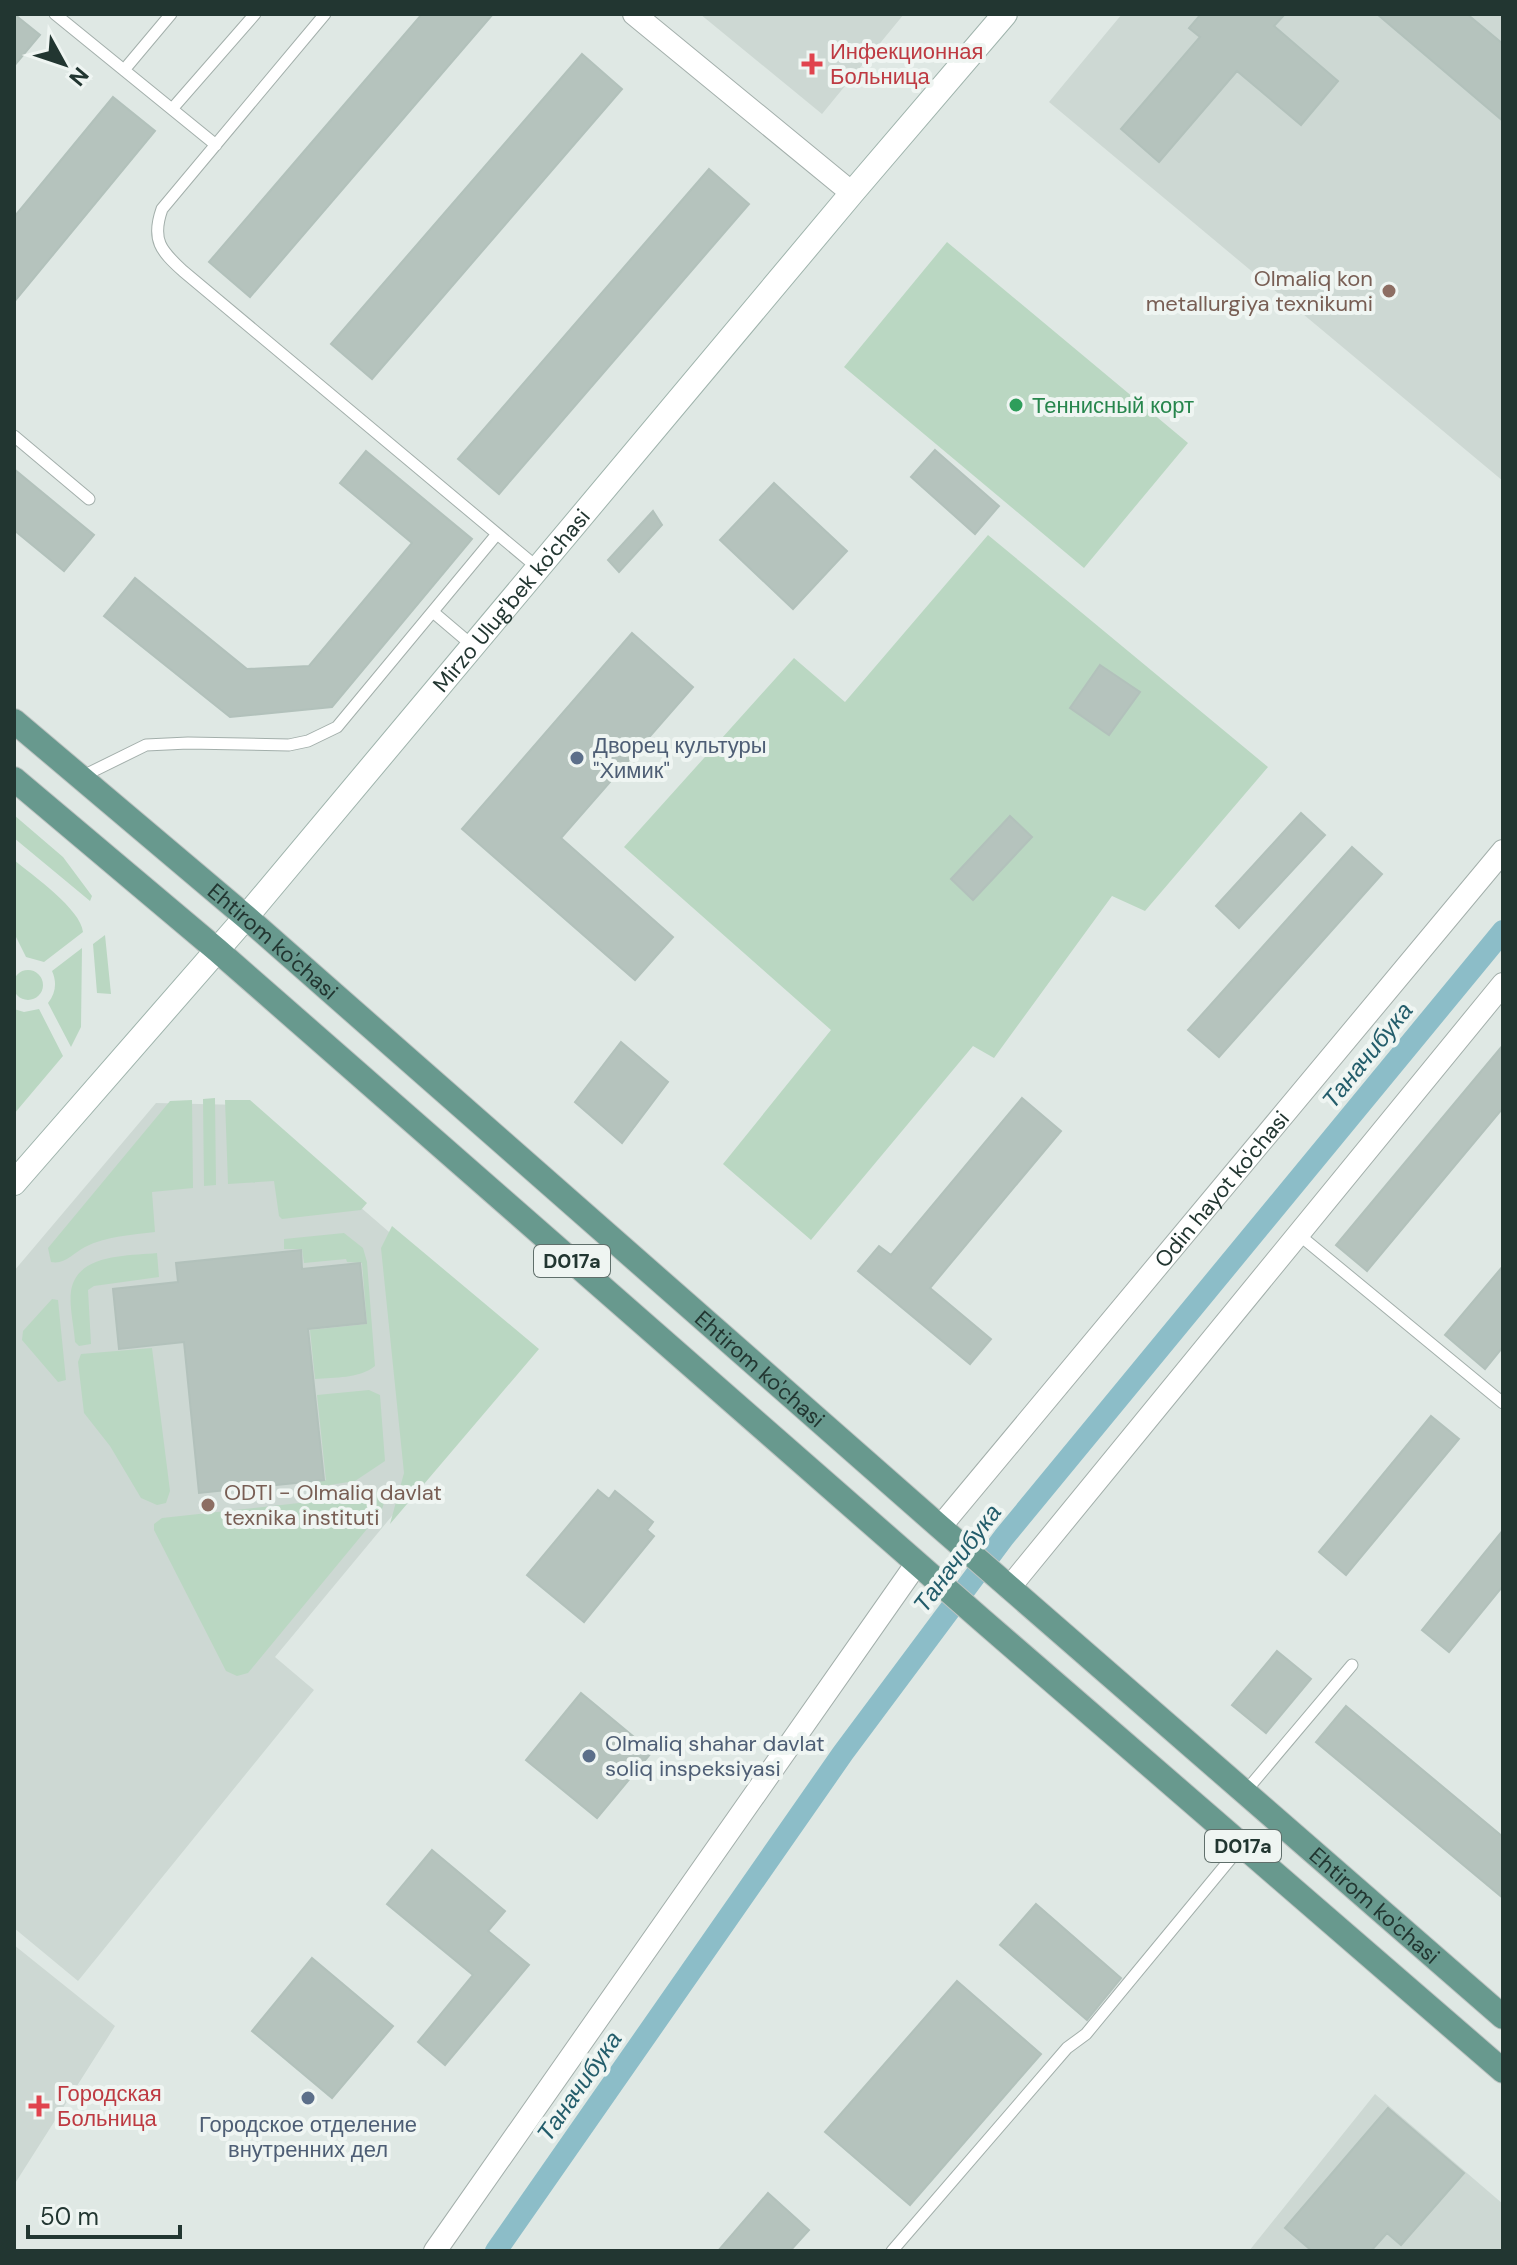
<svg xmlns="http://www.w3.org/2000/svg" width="1517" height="2265" font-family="'DM Sans',sans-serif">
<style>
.built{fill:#cdd8d3}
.green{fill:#bad7c2}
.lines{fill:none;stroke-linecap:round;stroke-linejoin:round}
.canal{stroke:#8cbdc8;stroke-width:22}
.building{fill:#b5c3bd;stroke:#b2c1bb;stroke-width:2}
.service-casing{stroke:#a3afab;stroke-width:13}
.minor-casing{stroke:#a3afab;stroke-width:24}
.secondary-casing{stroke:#9fb3ac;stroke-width:26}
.primary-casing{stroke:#bdc3c1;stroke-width:26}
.service{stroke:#fff;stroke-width:11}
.minor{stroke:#fff;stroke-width:22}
.secondary{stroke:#fff;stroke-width:24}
.primary{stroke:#68998e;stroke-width:24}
.health-dot{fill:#e0444e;stroke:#eff5f2;stroke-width:3}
.education-dot{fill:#8d6e63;stroke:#eff5f2;stroke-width:3}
.leisure-dot{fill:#2e9e5b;stroke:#eff5f2;stroke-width:3}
.service-dot{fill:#5c6f8a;stroke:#eff5f2;stroke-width:3}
.labels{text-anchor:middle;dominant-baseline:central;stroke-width:8;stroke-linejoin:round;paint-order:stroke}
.shield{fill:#eff5f2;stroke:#606f6b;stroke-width:2}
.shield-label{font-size:20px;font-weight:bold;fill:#223631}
.health-label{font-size:22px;fill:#be3a42;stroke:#eff5f2;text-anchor:start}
.education-label{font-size:22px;fill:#785e54;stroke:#eff5f2;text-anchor:end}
.leisure-label{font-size:22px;fill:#27864d;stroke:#eff5f2;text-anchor:start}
.street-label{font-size:22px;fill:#223631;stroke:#eff5f2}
.service-label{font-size:22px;fill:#4e5e75;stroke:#eff5f2;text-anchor:start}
.water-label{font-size:24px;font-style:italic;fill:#235d6b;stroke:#eff5f2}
</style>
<rect width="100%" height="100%" fill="#dfe8e4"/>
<path class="built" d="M700 14H904L822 114Z
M1122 14H1503V481L1049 102Z
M156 1103 242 1105 528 1352 275 1657 314 1690 78 1981 14 1928V1271Z
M14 1945 115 2026 14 2185Z
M1375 2094 1503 2204V2251H1249Z"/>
<path class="green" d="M947 242 1188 443 1084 568 844 367Z
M988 535 1268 767 1145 911 1112 896 994 1058 973 1046 811 1240 723 1164 831 1030 624 847 794 658 845 702Z
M14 815 63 857 92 896 90 901 14 838Z
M14 860C32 875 81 909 83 932L44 962 26 957 14 933Z
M105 935 111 994 97 993 93 944Z
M82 948 81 1027 71 1047 48 1003C56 993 57 982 52 971Z
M13 985a15 15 0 1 1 30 0a15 15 0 1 1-30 0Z
M14 1009 24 1012 39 1009 63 1056 14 1114Z
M215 1098 216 1185 204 1186 203 1099Z
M192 1100 193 1188 152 1192 155 1232C132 1235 106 1236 85 1247 73 1253 65 1265 51 1262L48 1248 170 1101Z
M225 1100H250L367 1203 361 1210 282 1219 279 1216 274 1181 228 1184Z
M392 1226 539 1349 390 1524 404 1473 381 1248Z
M344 1233 363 1248 367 1262 375 1366C359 1379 335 1377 315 1379L310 1330 367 1324 362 1263 347 1262 346 1259 304 1263 302 1249H284V1239Z
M157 1253 159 1277 94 1286 88 1290 91 1344 79 1346 75 1342C74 1326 69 1307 71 1291 77 1253 129 1256 157 1253Z
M52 1299 58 1300 66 1380 58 1382 22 1340 23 1331Z
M152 1348 170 1491 166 1503 157 1505 141 1498 110 1446 84 1413 78 1362 81 1354Z
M369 1390 380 1395 385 1461 355 1481 310 1488 309 1483 326 1480 317 1395Z
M373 1490 381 1492 385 1500 381 1512 248 1673 237 1676 226 1671 154 1530V1524L162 1518 344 1498Z"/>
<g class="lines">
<path class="canal" d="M496 2251 843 1753 1004 1537 1503 931"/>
</g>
<path class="building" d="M14 14 40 35 14 66Z
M422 14H493L250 297 209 262Z
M1201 14H1285L1274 26 1338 81 1301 125 1237 71 1159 162 1121 129 1200 37 1189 28Z
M1377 14H1467L1503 44V121Z
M582 54 622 89 372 379 331 344Z
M113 97 155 131 14 302V217Z
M709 169 749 204 499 494 458 459Z
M935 450 999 506 975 534 911 477Z
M366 451 472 539 332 707 230 717 104 616 135 578 247 669 309 666 412 543 340 483Z
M14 469 94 535 64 571 14 530Z
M774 483 847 551 793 609 720 540Z
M653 511 662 525 619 572 608 560Z
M632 633 693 687 561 838 673 937 635 980 462 829Z
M1100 665 1140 692 1109 735 1070 708Z
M1301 813 1325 835 1239 928 1216 906Z
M1010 816 1032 837 973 900 951 879Z
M1352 847 1382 874 1219 1057 1188 1030Z
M621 1042 668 1082 622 1143 575 1102Z
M1503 1045V1108L1367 1271 1336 1245Z
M1022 1098 1061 1131 930 1288 991 1339 970 1364 858 1271 879 1246 891 1255Z
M301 1250 302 1269 360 1263 366 1323 308 1329 324 1480 199 1493 184 1342 119 1349 113 1289 178 1282 176 1263Z
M1503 1266V1347L1485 1369 1445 1335Z
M1431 1416 1459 1439 1346 1575 1319 1552Z
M598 1490 609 1499 615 1491 653 1522 647 1530 654 1536 584 1622 527 1575Z
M1503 1530V1586L1449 1652 1422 1630Z
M1277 1651 1311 1679 1266 1733 1232 1705Z
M581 1693 652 1752 597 1818 526 1760Z
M1346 1706 1503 1837V1898L1316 1742Z
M432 1850 505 1911 488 1931 529 1965 445 2065 418 2042 473 1975 387 1904Z
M1036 1904 1121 1978 1087 2020 1000 1945Z
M312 1958 393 2026 332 2098 252 2031Z
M957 1981 1041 2054 910 2205 825 2132Z
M1388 2108 1464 2173 1401 2245 1387 2233 1371 2251H1312L1285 2228Z
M768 2193 809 2230 790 2251H718Z"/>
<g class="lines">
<defs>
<path id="service" d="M55 14 216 145
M325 14 162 209C151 240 161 251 183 271L538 568
M124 70 171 14
M172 109 255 14
M14 436 89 499
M433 612 473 646
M81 777 146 745 188 743 289 745 308 741 337 727 497 534
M1298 1234 1503 1403
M1245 1792 1352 1665
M892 2251 1067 2048 1086 2034 1242 1845"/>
<g id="minor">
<path d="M634 14 852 193"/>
<path id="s1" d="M940 1527 1503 851"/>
<path d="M1009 1588 1503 984"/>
<path d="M435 2251 917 1563"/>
</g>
<g id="secondary">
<path id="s2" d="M14 1183 246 917 852 193 1005 14"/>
</g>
<g id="primary">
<path id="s3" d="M14 721 246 917 940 1527 1503 2017"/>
<path d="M14 779 217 950 983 1621 1503 2071"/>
</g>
</defs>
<use href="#service" class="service-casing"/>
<use href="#minor" class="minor-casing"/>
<use href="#secondary" class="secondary-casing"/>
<use href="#primary" class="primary-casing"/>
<use href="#service" class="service"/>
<use href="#minor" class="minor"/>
<use href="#secondary" class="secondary"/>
<use href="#primary" class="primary"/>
</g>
<g class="health-dot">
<path d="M808 52h8v8h8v8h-8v8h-8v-8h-8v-8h8z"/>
<path d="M35 2094h8v8h8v8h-8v8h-8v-8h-8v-8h8z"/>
</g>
<g class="education-dot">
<circle cx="1389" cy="291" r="8"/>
<circle cx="208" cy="1505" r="8"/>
</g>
<circle class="leisure-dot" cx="1016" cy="405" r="8"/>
<g class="service-dot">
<circle cx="577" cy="758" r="8"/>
<circle cx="589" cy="1756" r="8"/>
<circle cx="308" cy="2098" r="8"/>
</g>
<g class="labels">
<g class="shield">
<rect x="534" y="1245" width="76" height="32" rx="6"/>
<rect x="1205" y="1830" width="76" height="32" rx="6"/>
</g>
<g class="shield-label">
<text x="572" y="1261">D017a</text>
<text x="1243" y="1846">D017a</text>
</g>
<g class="health-label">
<text x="830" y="51">Инфекционная<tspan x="830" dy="25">Больница</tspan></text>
<text x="57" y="2093">Городская<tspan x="57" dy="25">Больница</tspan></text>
</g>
<g class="education-label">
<text x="1373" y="278">Olmaliq kon<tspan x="1373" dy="25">metallurgiya texnikumi</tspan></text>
<text x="224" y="1492" text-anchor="start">ODTI - Olmaliq davlat<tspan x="224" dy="25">texnika instituti</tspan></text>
</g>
<g class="leisure-label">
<text x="1032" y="405">Теннисный корт</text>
</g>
<g class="street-label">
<text stroke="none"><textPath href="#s2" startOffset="766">Mirzo Ulug'bek ko'chasi</textPath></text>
<text stroke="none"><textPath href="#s3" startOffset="340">Ehtirom ko'chasi</textPath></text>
<text stroke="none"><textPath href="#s1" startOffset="440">Odin hayot ko'chasi</textPath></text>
<text stroke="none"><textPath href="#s3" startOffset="988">Ehtirom ko'chasi</textPath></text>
<text stroke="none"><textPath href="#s3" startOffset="1804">Ehtirom ko'chasi</textPath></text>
</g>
<g class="service-label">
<text x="593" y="745">Дворец культуры<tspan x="593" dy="25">"Химик"</tspan></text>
<text x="605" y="1743">Olmaliq shahar davlat<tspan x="605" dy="25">soliq inspeksiyasi</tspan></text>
<text x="308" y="2124" text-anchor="middle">Городское отделение<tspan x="308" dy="25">внутренних дел</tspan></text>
</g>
<g class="water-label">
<text transform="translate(1367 1055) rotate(-51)">Таначибука</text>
<text transform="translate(957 1558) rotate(-53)">Таначибука</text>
<text transform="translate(579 2086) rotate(-55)">Таначибука</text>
</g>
</g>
<rect width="1517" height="2265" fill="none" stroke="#223631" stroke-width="32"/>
<g transform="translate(64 64) rotate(130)" stroke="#eff5f2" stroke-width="6" paint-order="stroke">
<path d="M0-6L14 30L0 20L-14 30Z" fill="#223631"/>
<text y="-12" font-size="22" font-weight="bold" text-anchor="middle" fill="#223631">N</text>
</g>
<path d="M28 2225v12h152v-12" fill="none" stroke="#223631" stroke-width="4"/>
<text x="40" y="2225" font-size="24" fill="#223631" stroke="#eff5f2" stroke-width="6" paint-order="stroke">50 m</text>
</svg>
